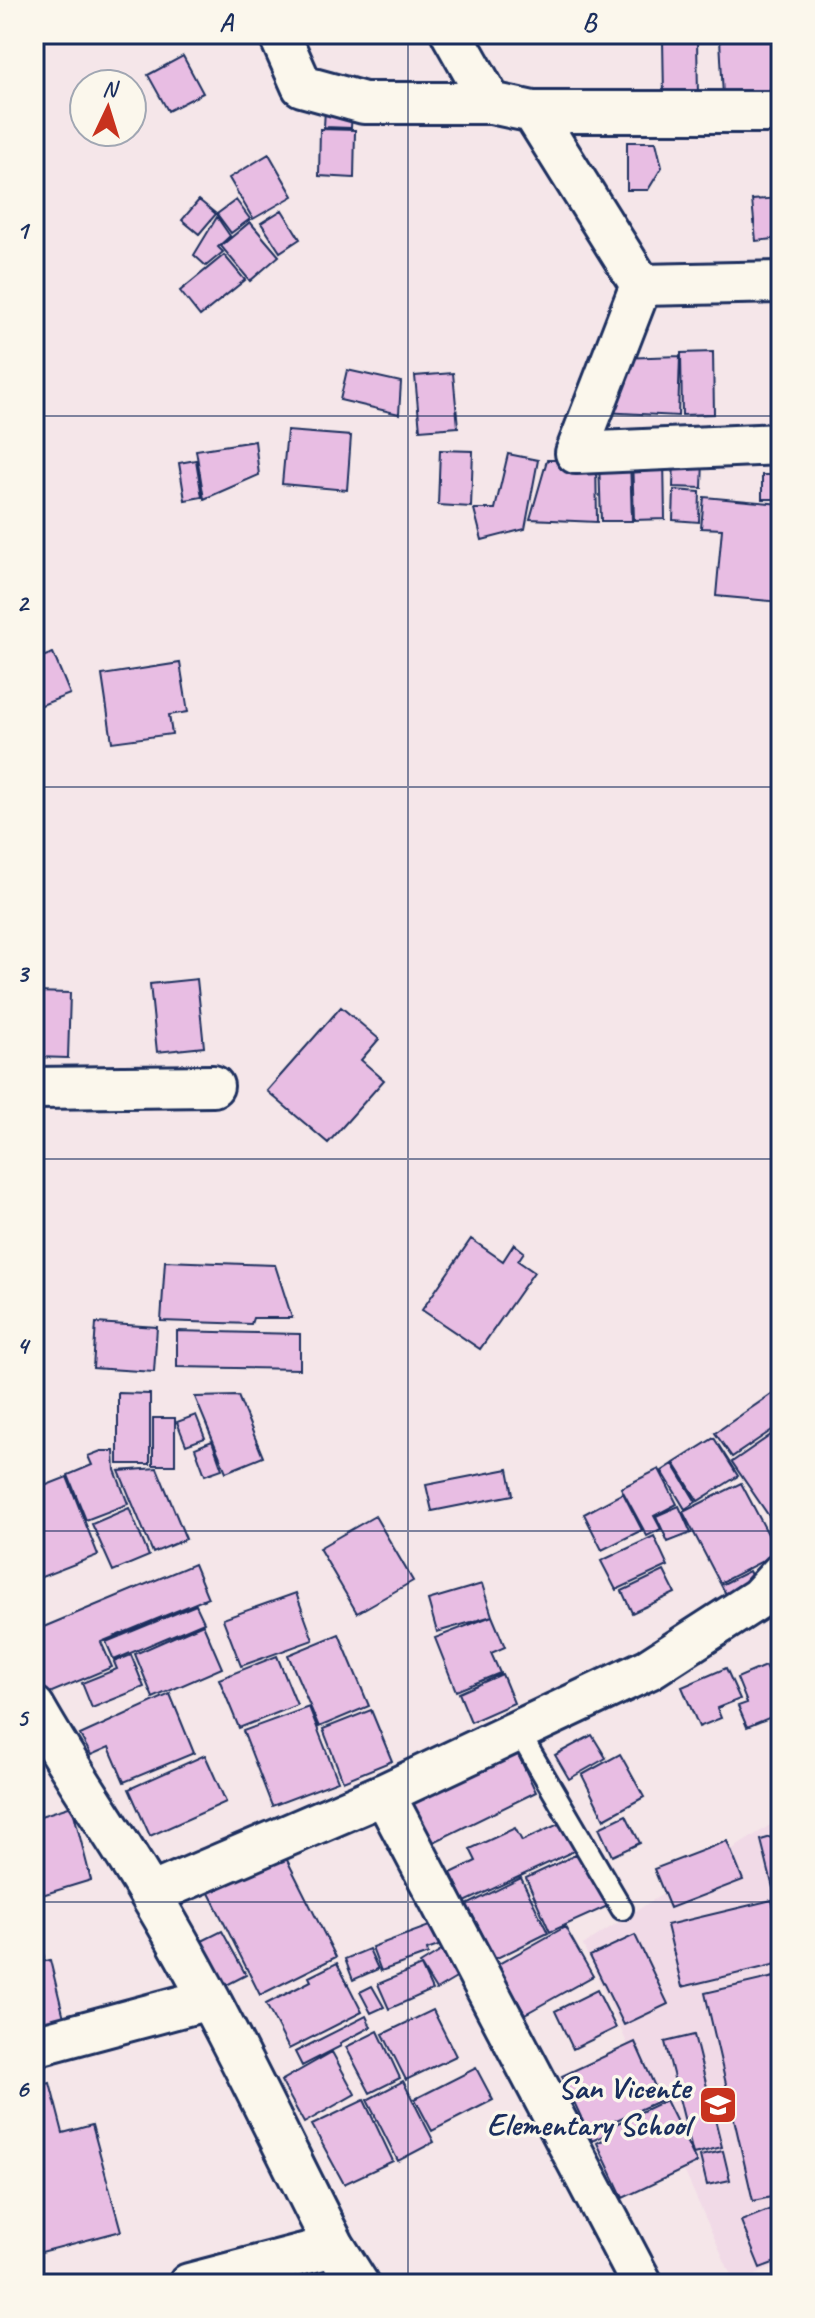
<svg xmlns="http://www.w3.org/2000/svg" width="815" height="2318" font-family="Caveat,sans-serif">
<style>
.built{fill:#f1dae7}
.building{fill:#e8bde3;stroke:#1b2f5e;stroke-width:2}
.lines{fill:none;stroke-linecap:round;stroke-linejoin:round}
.lane-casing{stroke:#1b2f5e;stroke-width:26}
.street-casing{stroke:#1b2f5e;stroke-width:46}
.lane{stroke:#fbf7ec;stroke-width:20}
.street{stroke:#fbf7ec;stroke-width:40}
.grid{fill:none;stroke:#1b2f5e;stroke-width:2;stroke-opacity:0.55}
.labels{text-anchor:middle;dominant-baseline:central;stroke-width:7;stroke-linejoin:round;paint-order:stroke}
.poi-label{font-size:32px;font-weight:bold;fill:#1b2f5e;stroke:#fbf7ec;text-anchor:end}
.neatline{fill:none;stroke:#1b2f5e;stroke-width:3}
.grid-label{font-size:26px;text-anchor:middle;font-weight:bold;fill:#1b2f5e}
</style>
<rect width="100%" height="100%" fill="#f5e6e9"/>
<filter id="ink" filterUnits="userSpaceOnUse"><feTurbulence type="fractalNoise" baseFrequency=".0125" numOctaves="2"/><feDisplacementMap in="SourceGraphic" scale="16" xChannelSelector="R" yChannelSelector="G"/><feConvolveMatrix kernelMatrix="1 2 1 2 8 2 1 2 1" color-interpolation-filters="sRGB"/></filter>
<g filter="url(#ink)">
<path class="built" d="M781 1818V2264L735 2284 583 1945Z"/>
<path class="building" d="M772 36 776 93 723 96 720 39Z
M663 39H697L698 96H664Z
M183 56 203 93 168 111 148 75Z
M325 109 352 111 351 128 324 127Z
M320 129 355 130 354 178 319 176Z
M772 132H781V190H775Z
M627 142H656L662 167 648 190H627Z
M269 154 293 196 253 219 229 178Z
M781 198V238L756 241 752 200Z
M199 200 216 214 199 234 182 220Z
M236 200 250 219 231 233 217 214Z
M282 210 300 239 280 252 261 223Z
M217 217 230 236 218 247 223 252 206 266 194 255Z
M250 222 279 256 250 281 221 246Z
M224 255 245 280 200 316 180 291Z
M713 352 714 414 682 415 681 353Z
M680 356 678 416 603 412 621 358Z
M347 370 401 382 399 414 340 400Z
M453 373 458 427 420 430 415 376Z
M287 431 351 436 347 490 282 484Z
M255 441 259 475 204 499 196 450Z
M440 450 473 451 471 507 438 505Z
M508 454 538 460 525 529 482 540 474 509H495Z
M632 457H664L665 519 634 520Z
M630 459 632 521H601L599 460Z
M674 459 703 460 702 488 673 487Z
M196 460 202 497 185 500 179 463Z
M547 460H596L597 522 530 519Z
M762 475H780L779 499H762Z
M674 490 700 492 699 522 673 520Z
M704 497 781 504V602L716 596 722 529 701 528Z
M53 653 70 694 34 708V660Z
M180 663 188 712 169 715 172 734 112 742 102 675Z
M197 979 204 1047 157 1052 150 984Z
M34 992 70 993 68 1058 34 1057Z
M341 1007 379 1039 361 1060 384 1080 328 1143 267 1091Z
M471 1239 503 1261 514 1244 524 1252 518 1261 534 1272 480 1349 422 1310Z
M165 1261 275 1265 292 1318H253L251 1324 161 1321Z
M96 1323 157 1327 154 1372 93 1368Z
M177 1331 300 1334V1369L177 1367Z
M776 1391 781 1398V1424L732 1457 715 1433Z
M118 1393 150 1394V1464H118Z
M238 1396 263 1457 226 1472 195 1397Z
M196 1415 205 1438 186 1445 177 1422Z
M153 1418H175V1465H153Z
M781 1428V1512L771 1519 732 1462Z
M714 1438 738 1476 698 1501 674 1463Z
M212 1441 222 1469 205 1475 195 1448Z
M101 1451H114L115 1470 128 1504 86 1520 68 1475 92 1465 88 1456Z
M673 1464 696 1502 685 1509 662 1471Z
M157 1468 186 1539 153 1553 119 1471Z
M508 1469 513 1495 432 1511 426 1485Z
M659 1469 677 1504 654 1516 661 1529 647 1536 621 1488Z
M67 1477 98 1555 39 1578 34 1565V1490Z
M741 1483 778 1553 720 1583 683 1512Z
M623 1493 642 1530 602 1550 584 1514Z
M679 1506 691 1533 668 1542 656 1516Z
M129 1508 149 1556 113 1571 92 1524Z
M375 1516 413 1581 357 1613 319 1548Z
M654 1536 668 1566 616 1590 601 1561Z
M194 1564 208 1598 101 1642 112 1667 40 1697 34 1682V1631Z
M664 1571 675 1593 632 1613 622 1591Z
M749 1571 758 1589 731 1603 721 1585Z
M482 1584 492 1616 437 1632 428 1600Z
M296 1593 313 1640 241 1666 223 1619Z
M196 1605 204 1622 114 1660 106 1642Z
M492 1616 505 1647 491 1653 500 1673 456 1691 435 1638Z
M203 1624 222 1668 153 1698 135 1654Z
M339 1634 369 1706 319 1727 288 1655Z
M131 1655 144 1687 92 1708 82 1683 117 1669 114 1662Z
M277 1656 297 1705 239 1728 219 1679Z
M765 1666 781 1703V1713L747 1727 738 1706 747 1703 737 1678Z
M726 1668 740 1699 717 1708 721 1718 699 1727 682 1687Z
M502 1674 514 1703 471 1722 459 1693Z
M170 1694 194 1753 124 1782 109 1747 91 1755 80 1735Z
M309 1707 338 1781 272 1806 243 1731Z
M371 1710 392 1761 343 1781 323 1729Z
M592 1735 606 1758 569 1779 555 1755Z
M512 1742 536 1792 432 1843 407 1793Z
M620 1754 644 1797 604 1819 582 1775Z
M205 1755 226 1802 150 1836 129 1789Z
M72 1806 91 1880 42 1895 34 1866V1818Z
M626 1815 640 1843 612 1856 599 1828Z
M565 1821 578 1849 465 1902 451 1873 476 1861 470 1849 515 1828 522 1841Z
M781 1834V1890L774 1892 761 1840Z
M727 1841 743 1880 670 1908 654 1869Z
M586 1850 610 1905 550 1932 526 1878Z
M283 1852 336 1957 260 1995 207 1889Z
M521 1878 548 1933 495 1959 467 1905Z
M772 1900 781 1937V1963L682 1987 667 1925Z
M34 1919 44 1957 34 1960Z
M440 1922 447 1943 427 1950 428 1954 381 1971 372 1947Z
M565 1927 593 1976 525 2014 497 1965Z
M222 1931 246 1975 221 1988 196 1944Z
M635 1935 668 2004 624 2025 590 1956Z
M446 1948 463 1974 436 1990 420 1964Z
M369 1949 378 1969 353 1980 345 1959Z
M50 1960 67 2030 34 2038V1964Z
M337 1963 362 2012 289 2049 266 2004 311 1981 309 1977Z
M421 1966 432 1990 389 2009 378 1984Z
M774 1977 781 2008V2195L753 2201 705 1993Z
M372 1986 384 2007 371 2013 360 1992Z
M597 1990 616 2028 573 2049 555 2011Z
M433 2010 456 2056 406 2080 383 2034Z
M366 2016 371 2027 340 2043 341 2046 302 2066 295 2052Z
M378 2031 400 2078 370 2093 346 2047Z
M694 2035 722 2147 693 2154 665 2042Z
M635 2042 661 2100 601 2127 605 2135 592 2141 562 2076Z
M332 2052 355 2094 304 2123 281 2081Z
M476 2068 493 2100 432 2131 415 2099Z
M403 2081 434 2142 398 2161 367 2100Z
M50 2083 63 2133 92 2125 121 2231 34 2254V2087Z
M364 2100 393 2161 344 2184 312 2125Z
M666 2100 697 2163 623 2198 597 2143 609 2137 605 2129Z
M723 2151 730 2180 707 2185 700 2156Z
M781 2205V2260L760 2268 741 2221Z"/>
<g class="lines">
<defs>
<path id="lane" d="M518 1731 622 1909"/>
<path id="street" d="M279 34 302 86 364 103H491L533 112H781
M452 34 491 103
M533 112 641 285 576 453 781 444
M641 285 781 282
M34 1088 213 1086
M34 1707C70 1771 113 1831 150 1894 218 2007 274 2128 334 2246L358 2284
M384 1794 642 2284
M151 1894 384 1794 649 1669 759 1598 781 1574
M34 2046 209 1999
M189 2284 334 2246"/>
</defs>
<use href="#lane" class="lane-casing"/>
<use href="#street" class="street-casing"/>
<use href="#lane" class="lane"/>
<use href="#street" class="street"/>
</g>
</g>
<path class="grid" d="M408 34V2284M34 416H781M34 787H781M34 1159H781M34 1531H781M34 1902H781"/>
<defs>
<symbol id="school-square" viewBox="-11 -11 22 22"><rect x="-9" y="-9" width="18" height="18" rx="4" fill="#c8321e" stroke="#fbf7ec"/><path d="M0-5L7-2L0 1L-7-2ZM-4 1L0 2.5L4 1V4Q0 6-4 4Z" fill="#fff"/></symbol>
</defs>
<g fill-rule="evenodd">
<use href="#school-square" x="696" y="2083" width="44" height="44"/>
</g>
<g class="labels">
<g class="poi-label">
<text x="690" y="2087">San Vicente<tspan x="690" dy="37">Elementary School</tspan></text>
</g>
</g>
<rect width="815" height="2318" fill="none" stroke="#fbf7ec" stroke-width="88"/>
<g transform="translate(108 108) rotate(4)"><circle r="38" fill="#fbf7ec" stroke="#a1a7b3" stroke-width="2"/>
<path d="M0-6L14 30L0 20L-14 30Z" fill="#c8321e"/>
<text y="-12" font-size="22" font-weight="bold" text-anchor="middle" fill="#1b2f5e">N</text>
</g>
<rect x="44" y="44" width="727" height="2230" class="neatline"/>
<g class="grid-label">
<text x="226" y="31">A</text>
<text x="589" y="31">B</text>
<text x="22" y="239">1</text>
<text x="22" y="611">2</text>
<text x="22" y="982">3</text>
<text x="22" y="1354">4</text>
<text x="22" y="1726">5</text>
<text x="22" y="2097">6</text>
</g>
</svg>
